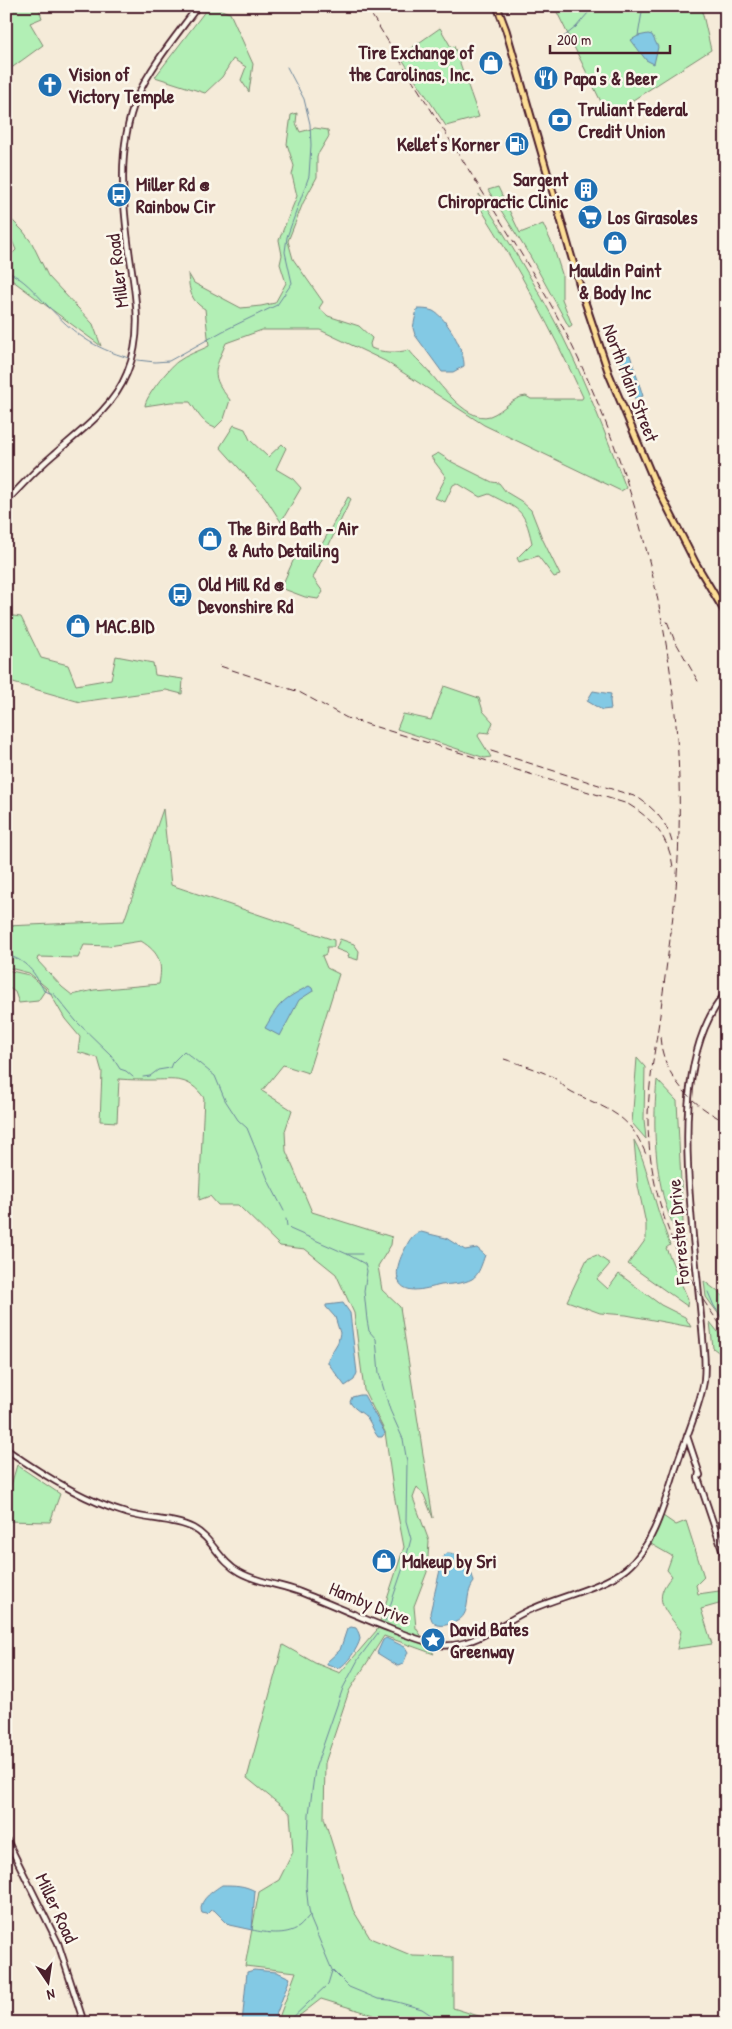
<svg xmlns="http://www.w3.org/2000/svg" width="732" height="2029" font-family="'Patrick Hand',sans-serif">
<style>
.green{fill:#b2efb5;stroke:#7e8770;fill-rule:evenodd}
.water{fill:#83c9e4;stroke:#6c859a}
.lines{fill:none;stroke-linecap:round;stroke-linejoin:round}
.stream{stroke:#6c859a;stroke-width:1}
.secondary-casing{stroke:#4a1f2b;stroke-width:8}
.primary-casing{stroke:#4a1f2b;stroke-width:9}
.secondary{stroke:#fbf7ec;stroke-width:4.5}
.primary{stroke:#fdde96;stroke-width:5}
.rail{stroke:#4a1f2b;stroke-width:1;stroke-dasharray:8 4;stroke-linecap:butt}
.labels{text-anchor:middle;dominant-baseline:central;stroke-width:5;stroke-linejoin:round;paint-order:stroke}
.poi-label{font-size:19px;font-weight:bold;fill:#4a1f2b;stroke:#fbf7ec;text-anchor:start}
.street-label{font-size:19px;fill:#4a1f2b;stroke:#fbf7ec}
</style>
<rect width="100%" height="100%" fill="#f5ebd9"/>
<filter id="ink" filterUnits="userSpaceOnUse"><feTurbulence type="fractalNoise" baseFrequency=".02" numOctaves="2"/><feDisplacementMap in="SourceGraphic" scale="10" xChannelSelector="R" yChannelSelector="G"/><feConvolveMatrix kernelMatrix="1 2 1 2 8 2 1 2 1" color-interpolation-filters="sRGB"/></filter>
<g filter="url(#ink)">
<path class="green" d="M6 6H38L42 18 30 23 43 45 6 72Z
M209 6C216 6 222 11 230 13L253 64 249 92 241 80 246 67 233 59 222 77 205 93 155 77Z
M554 6H701L711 50 608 116Z
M440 28 451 47 454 46 479 117 446 126 400 56Z
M297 113 296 123 300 132 315 128 328 130 329 136 317 156V177L303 203 288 241 293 259 323 302 319 308 328 316 359 326 372 338 370 344 371 348C382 353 397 353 409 350 412 354 415 357 419 361 435 375 464 424 490 416 504 411 512 397 526 396L531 399H582L583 397C553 332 519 269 481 209L479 194C508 240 536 285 561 333 586 383 606 435 626 488L621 491 484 425 385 361 320 330H262L226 343C214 371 210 375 230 400L224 419 215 428C202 423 198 413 190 402H171L145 406C145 397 169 368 177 362 186 355 199 351 209 346L205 309C190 301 189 288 188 273L194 283 241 308 261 306 275 303 286 283 280 264 282 255 279 240 297 196 292 175 294 166 287 144 291 115Z
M498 187 520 233 543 224 553 246 562 274V299L572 325 569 327 530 256 488 190Z
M6 214 23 231 32 243 48 276 93 324 101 346 9 278H6V255L10 256 16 250 9 233 6 231Z
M234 425 245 429 250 440 268 457 282 444 286 448 276 469 293 479 301 488 281 522 265 497 220 447Z
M438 453 452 462 492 482 499 483 506 492 521 501 531 510 542 538 560 575 554 577 538 556 519 562 517 558 532 543C524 507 519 510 489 494L480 497 457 483 453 485 445 502 435 498 446 477 431 457Z
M348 497 351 499 313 578 323 592 318 599 305 597 281 588 297 552 316 555Z
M6 615 21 617 41 658 68 665 76 685 111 679 116 656 153 663 155 675 183 679 182 694 166 690 80 702 6 681Z
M444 686 479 698 483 711 493 722 489 733 480 732 478 736 491 757 485 758 397 729 403 714 431 720Z
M163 809 171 885 334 940V947H327L326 954 322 956 327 968 339 974 308 1073 283 1065 262 1091 292 1110 285 1131 286 1151 312 1212 392 1237 391 1245 378 1266 382 1290 400 1307 433 1518 424 1495 417 1487 413 1498 429 1541 427 1572 414 1606 416 1628 434 1654 384 1636 349 1691 325 1763 324 1818 353 1910 370 1938 413 1956 453 1957V2008L501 2023H380L374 2015 321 1999 299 2016 294 2023H277L296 1972 245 1966 259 1892 279 1880 293 1852 290 1813 247 1778 283 1645 315 1663 340 1673 377 1630 404 1547 393 1489 385 1432 364 1390 354 1313 336 1274 305 1249 280 1246 238 1205H218L210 1196 199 1200 204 1098C189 1076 175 1080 151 1080 141 1080 130 1080 119 1079L117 1122 100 1121 102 1072 98 1058 78 1052 80 1037 65 1019 47 988 29 973 6 967V926L124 921ZM141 941C160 953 163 963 159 984L94 990 72 995 62 987 37 960 38 957 78 958 84 945 109 946Z
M340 939 354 944 359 951 358 960 348 957 349 954 336 949Z
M7 970 29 975 46 989 38 1001 19 1003 15 992 6 986Z
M637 1058 645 1067 644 1119 646 1139 632 1123Z
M657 1080 677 1101 684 1243H679C675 1229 669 1216 665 1203 654 1163 653 1120 657 1080Z
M634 1140C645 1160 648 1179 655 1200 659 1215 665 1230 670 1245L666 1248 688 1299 687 1306 628 1264 646 1239V1224L638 1186Z
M597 1255 610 1264 597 1279 608 1289 619 1274 661 1305 685 1317 691 1327 626 1315 600 1313 567 1301 587 1259Z
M704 1281 726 1298V1324L706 1297Z
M710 1322 726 1342V1358L713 1348Z
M17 1465 60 1494 50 1522 6 1521V1488L11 1485Z
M663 1516 676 1525 686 1521 704 1577 696 1585 698 1594 726 1590V1602L701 1609 712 1644 677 1649 681 1631C665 1610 651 1600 672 1576L667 1570 672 1556 651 1544Z"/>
<path class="water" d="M648 34 652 35 658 47 654 64 646 60 631 40 638 36Z
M417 309C422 309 428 309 433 311 447 318 465 351 464 366L453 372H442L415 335 413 328Z
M626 353 630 355 643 396 635 399 619 356Z
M593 691 611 694 610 701 611 709 602 710 587 701Z
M309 986 312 988 313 991 299 1000 280 1036 265 1028C280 1002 282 1000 309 986Z
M421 1232 446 1238 465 1250 477 1248 485 1255C482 1263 479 1275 472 1279 463 1284 450 1284 441 1285 432 1287 423 1290 414 1290 391 1289 396 1265 404 1251 408 1243 411 1234 421 1232Z
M343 1303 350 1313 357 1373 354 1380 345 1386 328 1363V1359L338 1342 340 1333 335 1317 326 1307V1305Z
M360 1395H364L385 1433 382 1437H378C373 1431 372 1425 368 1419 363 1412 354 1410 350 1402L352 1397Z
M447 1553C461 1552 472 1570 474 1582 462 1597 475 1617 450 1624 446 1625 442 1626 438 1625 432 1623 431 1619 430 1613L443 1557Z
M351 1627 356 1628C358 1631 360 1635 360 1639 358 1648 347 1664 339 1668L327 1664V1662L340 1650 347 1629Z
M386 1638 405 1647 408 1652 403 1664 398 1666 377 1653 383 1640Z
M222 1885C235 1885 244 1885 255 1891L252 1930 229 1925 214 1910H211L207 1914 202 1913C197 1901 213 1891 222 1885Z
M254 1970 277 1972 290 1978 273 2023H242L247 1972Z"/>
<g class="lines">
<path class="stream" d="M638 36 643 6
M561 39 576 27 594 6
M6 271C25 279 34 292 48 306 73 333 93 348 129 358
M137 360 155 362 169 361 223 331 277 305 292 283 285 252 287 237 309 176 311 145 310 124 304 99 287 67
M6 955C27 960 35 973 44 991L54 994 76 1021 111 1055 120 1069 126 1071 133 1077
M143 1077 150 1076 158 1070 170 1068 172 1063 184 1051 215 1076 225 1100 238 1120 247 1128 269 1182 284 1211
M286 1219 287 1226 290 1229 347 1254 365 1264 367 1271 364 1291 367 1320 369 1331 376 1339 379 1373 390 1410 403 1439 407 1462 406 1521 411 1539 405 1562 385 1621
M348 1254H362
M708 1292 714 1306 726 1323
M378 1633 359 1658 343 1688 315 1769 309 1814 306 1886 308 1904 311 1920 332 1970 349 1987 378 1999 390 2000 422 2009 443 2023
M252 1930C267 1933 285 1936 299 1927 303 1924 306 1919 310 1915
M287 2023 328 1984 332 1971"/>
<defs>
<path id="secondary" d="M6 502C18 489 30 476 43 464 73 436 111 413 127 373 143 335 136 298 130 258 123 206 116 148 137 97 152 64 177 35 198 6
M687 1436 700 1475
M6 1449C41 1474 85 1501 126 1513 147 1520 173 1518 193 1528 212 1538 220 1562 239 1572 258 1583 280 1584 300 1592 344 1609 393 1633 438 1645 471 1649 497 1626 525 1612 554 1598 602 1588 626 1569 658 1543 668 1487 682 1450 690 1428 700 1404 704 1381 705 1371 705 1361 704 1351 701 1313 697 1275 693 1237 687 1164 675 1051 726 993
M699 1473 698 1478 726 1561
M6 1838 58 1943 84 2023"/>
<path id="primary" d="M497 6 506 30 582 293 609 374 655 483 695 562 726 614"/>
</defs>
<use href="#secondary" class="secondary-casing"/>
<use href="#primary" class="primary-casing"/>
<use href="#secondary" class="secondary"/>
<use href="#primary" class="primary"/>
<path class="rail" d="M366 6C404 67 442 127 480 188 514 242 549 296 576 354 618 442 647 536 664 632 679 716 683 803 676 888 672 928 666 968 661 1008 656 1044 649 1079 648 1115 647 1194 678 1271 726 1332
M667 621 674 639 699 683
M220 666 299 692 347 718 628 804C653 819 669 838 673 867
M491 751 637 797C654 808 667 822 672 842
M660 1037C663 1077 692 1105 726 1122
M504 1059C520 1064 537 1069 551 1076 559 1080 564 1088 572 1092 610 1111 630 1113 647 1157"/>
</g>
</g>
<defs>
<symbol id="shop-disc" viewBox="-11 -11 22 22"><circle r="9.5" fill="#1f6fb2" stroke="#fbf7ec"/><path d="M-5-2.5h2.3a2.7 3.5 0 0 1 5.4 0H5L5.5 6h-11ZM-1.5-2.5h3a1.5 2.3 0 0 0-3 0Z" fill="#fff"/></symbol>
<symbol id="restaurant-disc" viewBox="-11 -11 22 22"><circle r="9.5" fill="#1f6fb2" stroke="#fbf7ec"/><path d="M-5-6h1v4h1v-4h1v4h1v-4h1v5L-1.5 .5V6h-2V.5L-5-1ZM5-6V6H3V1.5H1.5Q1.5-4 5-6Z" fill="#fff"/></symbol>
<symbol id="church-disc" viewBox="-11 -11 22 22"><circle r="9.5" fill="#1f6fb2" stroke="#fbf7ec"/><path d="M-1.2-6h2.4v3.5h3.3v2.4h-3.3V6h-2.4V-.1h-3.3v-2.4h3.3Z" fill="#fff"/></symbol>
<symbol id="bank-disc" viewBox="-11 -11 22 22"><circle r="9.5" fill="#1f6fb2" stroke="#fbf7ec"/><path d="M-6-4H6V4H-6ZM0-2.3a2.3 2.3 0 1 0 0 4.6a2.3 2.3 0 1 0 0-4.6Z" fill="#fff"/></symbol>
<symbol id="fuel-disc" viewBox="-11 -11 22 22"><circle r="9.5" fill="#1f6fb2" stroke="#fbf7ec"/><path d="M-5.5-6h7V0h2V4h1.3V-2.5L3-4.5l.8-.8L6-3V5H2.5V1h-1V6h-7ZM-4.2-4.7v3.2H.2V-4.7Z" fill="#fff"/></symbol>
<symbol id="building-disc" viewBox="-11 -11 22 22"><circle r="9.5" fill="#1f6fb2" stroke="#fbf7ec"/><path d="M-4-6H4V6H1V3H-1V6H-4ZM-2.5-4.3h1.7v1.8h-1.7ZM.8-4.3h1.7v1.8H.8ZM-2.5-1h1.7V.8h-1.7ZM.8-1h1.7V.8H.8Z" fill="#fff"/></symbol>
<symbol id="bus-disc" viewBox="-11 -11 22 22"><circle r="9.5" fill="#1f6fb2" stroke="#fbf7ec"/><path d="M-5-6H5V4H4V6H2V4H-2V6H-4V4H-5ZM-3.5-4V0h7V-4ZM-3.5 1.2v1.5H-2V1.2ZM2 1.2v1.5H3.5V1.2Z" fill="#fff"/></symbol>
<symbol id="supermarket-disc" viewBox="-11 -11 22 22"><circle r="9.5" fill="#1f6fb2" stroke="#fbf7ec"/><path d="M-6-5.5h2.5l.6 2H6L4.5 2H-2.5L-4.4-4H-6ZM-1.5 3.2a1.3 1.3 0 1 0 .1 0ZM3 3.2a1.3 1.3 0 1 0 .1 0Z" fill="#fff"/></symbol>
<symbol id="sight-disc" viewBox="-11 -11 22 22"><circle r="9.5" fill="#1f6fb2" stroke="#fbf7ec"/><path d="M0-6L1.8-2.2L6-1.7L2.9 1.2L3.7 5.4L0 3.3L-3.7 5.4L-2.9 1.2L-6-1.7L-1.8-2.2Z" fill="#fff"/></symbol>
</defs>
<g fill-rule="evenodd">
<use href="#shop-disc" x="477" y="49" width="28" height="28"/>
<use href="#restaurant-disc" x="532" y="64" width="28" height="28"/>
<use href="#church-disc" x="36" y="71" width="28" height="28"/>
<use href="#bank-disc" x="546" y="106" width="28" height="28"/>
<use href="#fuel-disc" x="503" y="130" width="28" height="28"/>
<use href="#building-disc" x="572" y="176" width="28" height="28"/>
<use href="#bus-disc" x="105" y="181" width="28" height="28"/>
<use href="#supermarket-disc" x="576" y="203" width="28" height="28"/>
<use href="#shop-disc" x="601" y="229" width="28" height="28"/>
<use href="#shop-disc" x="196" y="525" width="28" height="28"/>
<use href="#bus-disc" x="166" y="581" width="28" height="28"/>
<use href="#shop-disc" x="64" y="612" width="28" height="28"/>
<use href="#shop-disc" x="370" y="1547" width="28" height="28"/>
<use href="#sight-disc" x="419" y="1626" width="28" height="28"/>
</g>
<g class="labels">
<g class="poi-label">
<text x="474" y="52" text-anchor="end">Tire Exchange of<tspan x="474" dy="22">the Carolinas, Inc.</tspan></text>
<text x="68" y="74">Vision of<tspan x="68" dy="22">Victory Temple</tspan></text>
<text x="564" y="78">Papa's &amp; Beer</text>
<text x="578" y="109">Truliant Federal<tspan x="578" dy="22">Credit Union</tspan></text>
<text x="500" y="144" text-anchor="end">Kellet's Korner</text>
<text x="568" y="179" text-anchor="end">Sargent<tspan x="568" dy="22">Chiropractic Clinic</tspan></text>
<text x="136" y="184">Miller Rd @<tspan x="136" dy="22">Rainbow Cir</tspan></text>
<text x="608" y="217">Los Girasoles</text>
<text x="615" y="270" text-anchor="middle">Mauldin Paint<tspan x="615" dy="22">&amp; Body Inc</tspan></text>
<text x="228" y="528">The Bird Bath - Air<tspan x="228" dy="22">&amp; Auto Detailing</tspan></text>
<text x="198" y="584">Old Mill Rd @<tspan x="198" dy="22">Devonshire Rd</tspan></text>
<text x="96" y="626">MAC.BID</text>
<text x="402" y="1561">Makeup by Sri</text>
<text x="450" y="1629">David Bates<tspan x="450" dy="22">Greenway</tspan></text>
</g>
<g class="street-label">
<text transform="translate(117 271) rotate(-97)">Miller Road</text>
<text transform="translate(631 383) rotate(69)">North Main Street</text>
<text transform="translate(678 1232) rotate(-95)">Forrester Drive</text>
<text transform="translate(370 1603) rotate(22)">Hamby Drive</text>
<text transform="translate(57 1908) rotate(65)">Miller Road</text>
</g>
</g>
<rect width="732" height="2029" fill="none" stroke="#fbf7ec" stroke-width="25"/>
<rect x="12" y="12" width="707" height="2004" fill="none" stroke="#4a1f2b" stroke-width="2" filter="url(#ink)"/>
<g transform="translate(48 1982) rotate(167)" stroke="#fbf7ec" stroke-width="4" paint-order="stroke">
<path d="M0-4L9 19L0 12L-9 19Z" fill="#4a1f2b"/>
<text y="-8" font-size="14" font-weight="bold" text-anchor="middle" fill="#4a1f2b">N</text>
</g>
<path d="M550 45v8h120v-8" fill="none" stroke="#4a1f2b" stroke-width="2.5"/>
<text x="557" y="45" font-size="15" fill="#4a1f2b" stroke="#fbf7ec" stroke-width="4" paint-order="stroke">200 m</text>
</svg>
